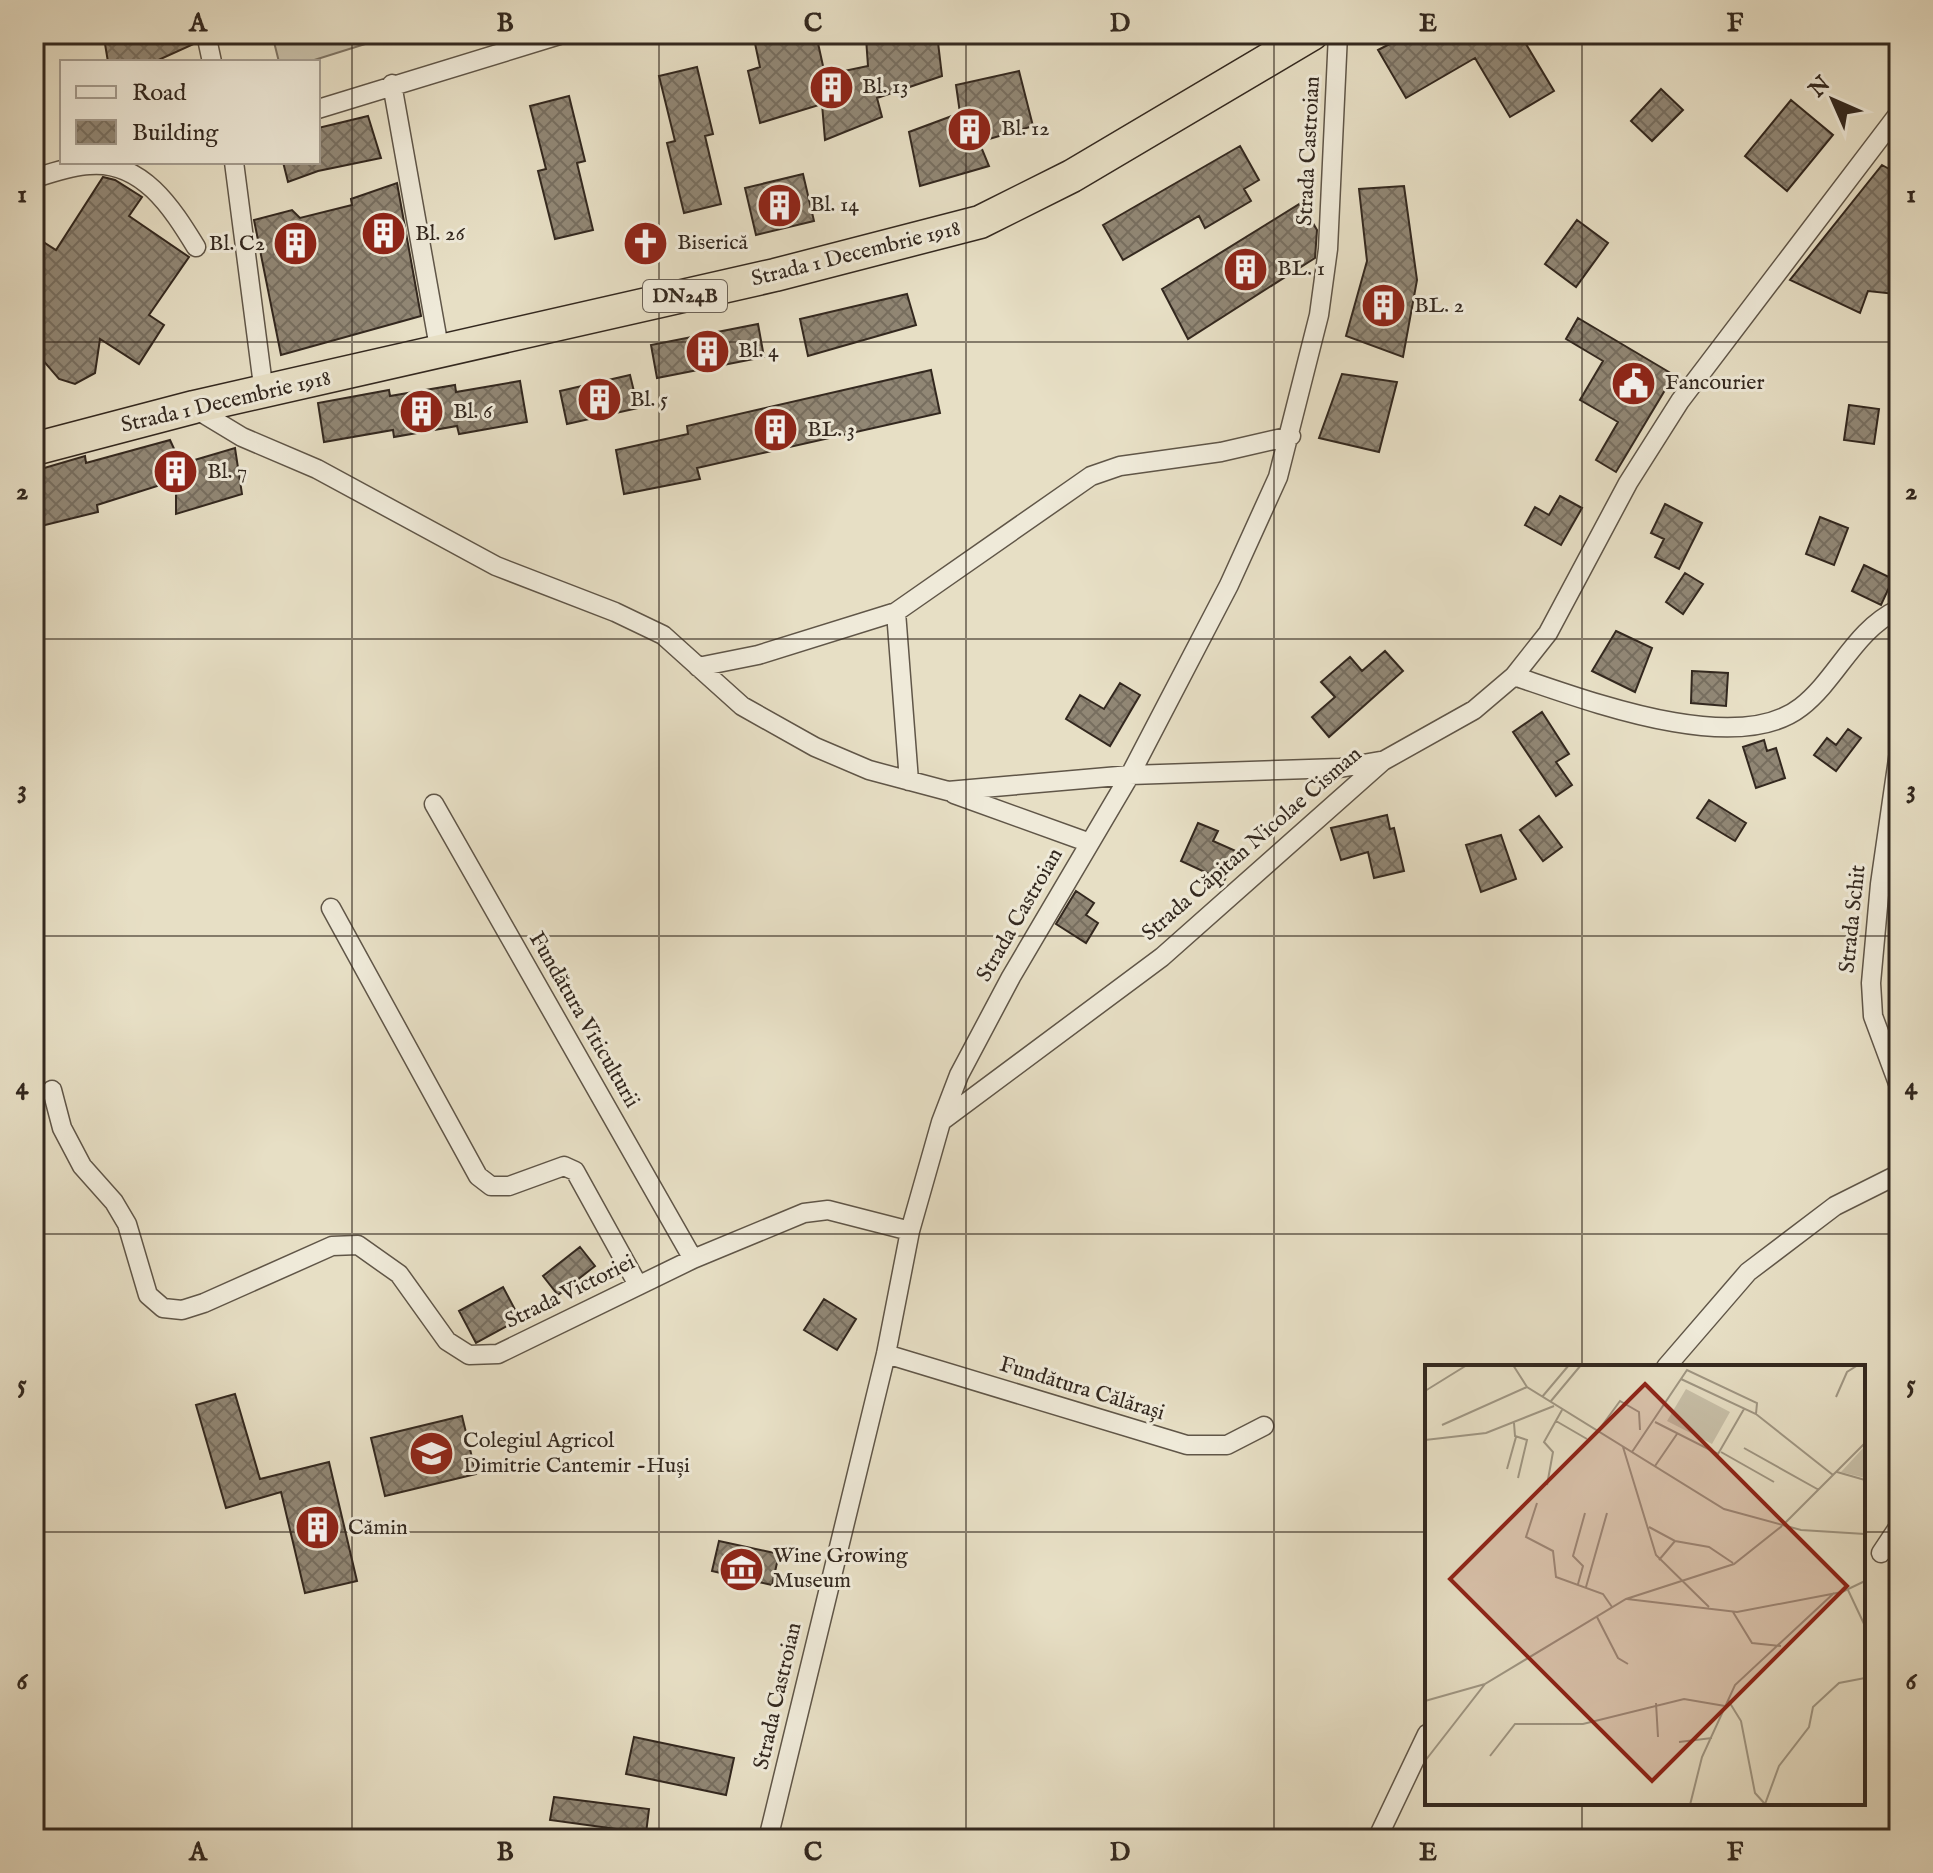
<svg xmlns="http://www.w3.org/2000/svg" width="1933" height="1873" font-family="'IM FELL English',serif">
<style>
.park{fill:#c8c0a9;stroke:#7e7464;stroke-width:2}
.building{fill:url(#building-cross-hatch);stroke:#33281f;stroke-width:2}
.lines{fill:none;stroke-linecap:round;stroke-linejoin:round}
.minor-casing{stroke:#605648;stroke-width:21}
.trunk-casing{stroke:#33281f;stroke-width:35}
.minor{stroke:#efead9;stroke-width:18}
.trunk{stroke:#e7dfc5;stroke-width:32}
.grid{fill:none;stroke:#33281f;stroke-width:2;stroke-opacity:0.55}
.labels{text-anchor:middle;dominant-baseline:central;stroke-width:6;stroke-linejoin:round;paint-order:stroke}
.shield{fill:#efead9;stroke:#6b6257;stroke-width:2}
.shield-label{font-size:20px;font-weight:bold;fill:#33281f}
.poi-label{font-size:22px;fill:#33281f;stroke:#efead9;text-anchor:start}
.street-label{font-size:22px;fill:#33281f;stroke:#efead9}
.inset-road{fill:none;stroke:#9f9683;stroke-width:2}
.view{fill:#8f2418;fill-opacity:0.15;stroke:#8f2418;stroke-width:4}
.inset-edge{fill:none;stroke:#33281f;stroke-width:4}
.neatline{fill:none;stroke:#33281f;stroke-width:3}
.grid-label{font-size:26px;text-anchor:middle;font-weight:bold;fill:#33281f}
</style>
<defs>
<pattern id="building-cross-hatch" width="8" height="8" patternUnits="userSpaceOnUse" patternTransform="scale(2)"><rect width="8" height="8" fill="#918775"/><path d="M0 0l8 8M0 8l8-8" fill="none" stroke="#776e5f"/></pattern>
</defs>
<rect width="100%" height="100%" fill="#e7dfc5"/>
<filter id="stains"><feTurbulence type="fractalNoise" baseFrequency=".0025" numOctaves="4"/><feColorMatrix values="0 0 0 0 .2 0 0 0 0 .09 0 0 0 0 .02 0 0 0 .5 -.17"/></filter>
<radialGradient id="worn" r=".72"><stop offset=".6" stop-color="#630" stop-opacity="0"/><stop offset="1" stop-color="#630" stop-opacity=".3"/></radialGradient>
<path class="park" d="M272 34H397L308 62H279Z"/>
<path class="building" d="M136 34H194L196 43 154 62H108L105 44Z
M753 34H816L825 75 868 66 866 38 881 34H937L942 76 877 98 882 117 825 140 822 104 760 123 748 71 760 67Z
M1409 34H1520L1554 91 1510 117 1475 58 1406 98 1378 50Z
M697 67 713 134 705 136 721 204 684 213 667 143 675 141 659 76Z
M1019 71 1033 126 979 142 989 166 920 186 909 132 960 113 956 85Z
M1661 89 1683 110 1652 141 1631 121Z
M569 96 585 161 577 163 593 230 555 239 538 171 546 169 530 106Z
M1791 100 1833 135 1787 191 1745 156Z
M368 116 381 158 318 171 288 182 283 162H318V128Z
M1240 146 1259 180 1244 189 1251 201 1205 228 1199 216 1123 260 1103 225Z
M1882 165 1898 174 1895 294 1868 291 1860 313 1790 280Z
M803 174 814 221 756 235 745 188Z
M103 177 115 180 142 197 129 216 189 257 149 315 164 325 139 364 100 339 95 373 75 384 59 379 34 350V236L56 250Z
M397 183 421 316 281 355 254 220 292 210 300 218 352 205 351 199Z
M1404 186 1417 280 1403 357 1346 336 1367 261 1359 189Z
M1301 203 1317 230 1315 258 1188 339 1162 289Z
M1577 220 1608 243 1576 287 1545 264Z
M907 294 916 325 808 356 800 319Z
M1578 318 1674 375 1616 472 1596 460 1618 422 1580 400 1603 361 1566 339Z
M758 324 764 357 657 378 651 345Z
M931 370 940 413 697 468 700 479 624 494 616 450 688 434 687 426Z
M1342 374 1397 382 1379 452 1319 438Z
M630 375 638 408 567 424 560 391Z
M520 381 527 422 459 434 457 426 394 437 393 430 324 442 318 403 389 390 390 396 455 385 456 392Z
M1849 405 1879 409 1874 444 1844 440Z
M170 440 181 464 235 448 242 494 176 514V480L97 505 98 512 37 527 34 471 85 456 86 463Z
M1560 496 1582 508 1561 545 1525 525 1535 507 1549 515Z
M1665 504 1702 523 1679 569 1655 557 1664 539 1651 533Z
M1820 517 1848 528 1834 565 1806 554Z
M1864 565 1893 579 1881 605 1852 591Z
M1685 573 1703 584 1683 614 1666 602Z
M1616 631 1652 648 1635 692 1592 671Z
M1385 651 1403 671 1329 737 1312 717 1335 697 1321 682 1350 657 1362 671Z
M1692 671 1728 673 1726 706 1691 703Z
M1120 683 1140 695 1110 746 1066 719 1080 695 1104 709Z
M1542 712 1569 754 1556 762 1572 785 1556 796 1513 732Z
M1848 729 1861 738 1836 771 1814 755 1827 738 1836 745Z
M1764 740 1767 751 1776 748 1785 778 1756 788 1743 747Z
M1709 800 1746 823 1735 841 1697 818Z
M1387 815 1390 829 1394 828 1404 871 1374 878 1368 852 1341 860 1331 828Z
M1539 816 1562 847 1543 861 1520 830Z
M1198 823 1218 831 1213 841 1238 852 1224 881 1181 861Z
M1501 835 1516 879 1481 892 1466 845Z
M1076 891 1094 903 1086 915 1098 923 1086 943 1056 924Z
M580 1247 595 1266 558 1295 543 1276Z
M503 1287 520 1319 476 1343 459 1311Z
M824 1299 856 1319 837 1350 804 1330Z
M235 1394 260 1479 329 1462 357 1581 305 1593 281 1492 226 1508 196 1405Z
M462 1416 476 1474 385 1496 371 1438Z
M719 1541 779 1554 772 1585 712 1571Z
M634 1737 734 1758 726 1795 626 1774Z
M554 1797 649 1809 646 1833 550 1820Z"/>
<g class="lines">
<defs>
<path id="minor" d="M206 34 212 62
M392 84 440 353
M318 109 563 34
M234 162 264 393
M34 178C52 173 71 166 89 165 142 160 172 208 196 247
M194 408 242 437 317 469 496 566 615 612 663 635 742 706 815 747 869 770 948 791 1130 775 1340 768 1380 761
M896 612 909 781
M698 667 758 655 896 612 1091 476 1120 466 1221 452 1291 436
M1514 676C1586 700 1736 758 1801 707 1838 678 1854 630 1899 609
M1899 752 1880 884 1871 983 1873 1016 1899 1086
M954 794 1090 843
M434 804 693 1259
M331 908 478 1176 491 1186H509L564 1166 575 1171 638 1285
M52 1090 62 1128 82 1166 114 1202 127 1224 148 1295 163 1308 182 1310 204 1303 332 1246 358 1245 399 1274 447 1341 469 1355 498 1354 693 1259 804 1213 828 1210 910 1231
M943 1120 1162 957 1383 761 1474 710 1514 676 1548 633 1628 483 1680 401 1899 113
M886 1354 1187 1445H1227L1264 1426
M1666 1367 1748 1272 1835 1206 1899 1174
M1881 1553 1899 1526
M768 1839 886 1354 910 1231 941 1122 959 1075 1011 977 1130 775 1229 585 1278 477 1319 315 1328 249 1338 34
M1377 1839 1427 1734"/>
<path id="trunk" d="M34 449 194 407 775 275 980 222 1072 176 1312 34"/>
</defs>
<use href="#minor" class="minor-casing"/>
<use href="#trunk" class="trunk-casing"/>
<use href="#minor" class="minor"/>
<use href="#trunk" class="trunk"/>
</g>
<path class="grid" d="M352 34V1839M659 34V1839M966 34V1839M1274 34V1839M1582 34V1367M34 342H1899M34 639H1899M34 936H1899M34 1234H1899M34 1532H1427M1863 1532H1899M1582 1803V1839"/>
<defs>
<symbol id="building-disc" viewBox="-11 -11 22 22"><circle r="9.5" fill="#8f2418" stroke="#efead9"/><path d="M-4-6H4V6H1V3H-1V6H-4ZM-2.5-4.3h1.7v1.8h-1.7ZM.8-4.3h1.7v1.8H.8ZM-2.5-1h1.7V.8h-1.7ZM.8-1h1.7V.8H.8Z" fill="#fff"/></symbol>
<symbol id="church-disc" viewBox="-11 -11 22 22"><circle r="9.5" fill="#8f2418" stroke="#efead9"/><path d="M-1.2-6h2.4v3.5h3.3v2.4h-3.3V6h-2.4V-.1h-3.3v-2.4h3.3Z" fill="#fff"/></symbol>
<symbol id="civic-disc" viewBox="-11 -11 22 22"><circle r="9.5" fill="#8f2418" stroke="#efead9"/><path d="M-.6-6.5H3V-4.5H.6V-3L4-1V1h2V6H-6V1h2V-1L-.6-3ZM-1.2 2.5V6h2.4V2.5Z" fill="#fff"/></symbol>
<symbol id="university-disc" viewBox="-11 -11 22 22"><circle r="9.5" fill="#8f2418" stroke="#efead9"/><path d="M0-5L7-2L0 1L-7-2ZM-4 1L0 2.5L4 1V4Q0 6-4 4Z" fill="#fff"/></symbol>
<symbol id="museum-disc" viewBox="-11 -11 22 22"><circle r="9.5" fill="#8f2418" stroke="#efead9"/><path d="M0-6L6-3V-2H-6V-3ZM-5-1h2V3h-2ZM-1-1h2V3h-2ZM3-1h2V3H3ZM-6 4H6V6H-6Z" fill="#fff"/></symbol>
</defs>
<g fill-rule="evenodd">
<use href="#building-disc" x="806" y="62" width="51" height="51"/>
<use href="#building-disc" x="944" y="104" width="51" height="51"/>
<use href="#building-disc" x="754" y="180" width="51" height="51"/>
<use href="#building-disc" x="358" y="208" width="51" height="51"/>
<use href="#church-disc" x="620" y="218" width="51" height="51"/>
<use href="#building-disc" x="270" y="218" width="51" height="51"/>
<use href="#building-disc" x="1220" y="244" width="51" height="51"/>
<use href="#building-disc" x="1358" y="280" width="51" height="51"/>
<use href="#building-disc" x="682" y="326" width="51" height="51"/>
<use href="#civic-disc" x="1608" y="358" width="51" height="51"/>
<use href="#building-disc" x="574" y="374" width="51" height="51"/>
<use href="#building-disc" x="396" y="386" width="51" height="51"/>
<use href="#building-disc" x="750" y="404" width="51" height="51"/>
<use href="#building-disc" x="150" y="446" width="51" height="51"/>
<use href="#university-disc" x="406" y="1428" width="51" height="51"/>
<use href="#building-disc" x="292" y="1502" width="51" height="51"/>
<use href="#museum-disc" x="716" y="1544" width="51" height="51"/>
</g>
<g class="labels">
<rect class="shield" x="643" y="280" width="84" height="32" rx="6"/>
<g class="shield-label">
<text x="685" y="296">DN24B</text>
</g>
<g class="poi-label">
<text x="862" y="87">Bl. 13</text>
<text x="1001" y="129">Bl. 12</text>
<text x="810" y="205">Bl. 14</text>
<text x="415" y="234">Bl. 26</text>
<text x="677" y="243">Biserică</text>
<text x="265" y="244" text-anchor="end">Bl. C2</text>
<text x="1277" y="269">BL. 1</text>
<text x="1414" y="306">BL. 2</text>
<text x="738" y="351">Bl. 4</text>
<text x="1665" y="383">Fancourier</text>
<text x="630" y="400">Bl. 5</text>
<text x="453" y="412">Bl. 6</text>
<text x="807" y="430">BL. 3</text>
<text x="207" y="472">Bl. 7</text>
<text x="463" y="1441">Colegiul Agricol<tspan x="463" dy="25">Dimitrie Cantemir -Huși</tspan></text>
<text x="348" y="1528">Cămin</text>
<text x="773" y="1556">Wine Growing<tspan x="773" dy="25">Museum</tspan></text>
</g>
<g class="street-label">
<text transform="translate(1309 151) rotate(-87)">Strada Castroian</text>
<text transform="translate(856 254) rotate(-14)">Strada 1 Decembrie 1918</text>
<text transform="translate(226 402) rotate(-13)">Strada 1 Decembrie 1918</text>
<text transform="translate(1252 844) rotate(-41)">Strada Căpitan Nicolae Cisman</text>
<text transform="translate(1020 915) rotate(-60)">Strada Castroian</text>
<text transform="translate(1853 919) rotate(-84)">Strada Schit</text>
<text transform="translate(584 1020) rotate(60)">Fundătura Viticulturii</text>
<text transform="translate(570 1292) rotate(-26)">Strada Victoriei</text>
<text transform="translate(1082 1389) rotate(17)">Fundătura Călărași</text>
<text transform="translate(778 1696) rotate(-77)">Strada Castroian</text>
</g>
</g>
<g transform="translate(1425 1365)">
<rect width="440" height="440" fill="#e7dfc5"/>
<path d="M261 24 305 47 287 79 242 56ZM440 81V113L416 107Z" fill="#c8c0a9"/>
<path class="inset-road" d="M88 0 102 22 299 144 376 165 440 169M256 14 331 49 408 110M0 26 42 0M117 32 144 0M411 32 422 7 433 0M126 36 156 0M131 56 162 74M230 57 293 89 319 44M89 58 90 71 102 75 93 113M17 60 102 22M173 66 195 36 214 47 215 65M0 75 61 68 129 41M198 82 231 190 284 242M319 83 394 125M207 87 262 5 332 38 331 49M296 87 349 117M230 101 252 69M82 104 91 72M412 107 440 115M122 120 128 87 119 77 137 45M112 138 101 172 128 186 131 212 178 229 187 242M358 160 440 78M224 162 250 176 284 182 308 198M234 195 250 176M153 219 158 201 148 191 160 148M161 222 182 148M423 225 440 261M202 234 312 247 417 227 440 216M308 247 327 278 356 281M172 252 193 293 203 299M303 335 316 356 330 428 340 439 354 401 384 362 388 342 414 318 440 313M0 336 60 319M231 338 233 372M254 377 287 373M65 391 90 359H158L259 334 300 341M0 396 60 319 201 234 309 199 357 161M265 440 277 392 310 320 409 228"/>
<path class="view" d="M220 19 422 221 227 416 25 214Z"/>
<rect width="440" height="440" class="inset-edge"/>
</g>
<rect width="1933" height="1873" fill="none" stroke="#e7dfc5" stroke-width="88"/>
<rect x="60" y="60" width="260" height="104" fill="#efead9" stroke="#a49c8f" stroke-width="2"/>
<rect x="76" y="86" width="40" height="12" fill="#efead9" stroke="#a49c8f" stroke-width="2"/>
<text x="132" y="100" font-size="24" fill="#33281f">Road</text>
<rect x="76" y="120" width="40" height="24" fill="url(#building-cross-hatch)" stroke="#a49c8f" stroke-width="2"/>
<text x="132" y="140" font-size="24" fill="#33281f">Building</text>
<g transform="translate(1833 100) rotate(315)" stroke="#efead9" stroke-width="6" paint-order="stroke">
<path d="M0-6L14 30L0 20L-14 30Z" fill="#33281f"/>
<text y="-12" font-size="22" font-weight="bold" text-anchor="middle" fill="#33281f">N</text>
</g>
<rect x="44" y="44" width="1845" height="1785" class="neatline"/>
<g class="grid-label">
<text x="198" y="31">A</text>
<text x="505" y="31">B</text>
<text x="813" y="31">C</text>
<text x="1120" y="31">D</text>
<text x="1428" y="31">E</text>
<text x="1735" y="31">F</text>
<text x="22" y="202">1</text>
<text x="1911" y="202">1</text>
<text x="22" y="499">2</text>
<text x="1911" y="499">2</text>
<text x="22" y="797">3</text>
<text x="1911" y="797">3</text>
<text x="22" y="1094">4</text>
<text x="1911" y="1094">4</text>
<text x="22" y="1392">5</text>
<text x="1911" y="1392">5</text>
<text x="22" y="1689">6</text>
<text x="1911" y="1689">6</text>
<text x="198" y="1860">A</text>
<text x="505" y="1860">B</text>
<text x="813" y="1860">C</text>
<text x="1120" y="1860">D</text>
<text x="1428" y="1860">E</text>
<text x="1735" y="1860">F</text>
</g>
<rect width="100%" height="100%" filter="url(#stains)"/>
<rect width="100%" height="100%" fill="url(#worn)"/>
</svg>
